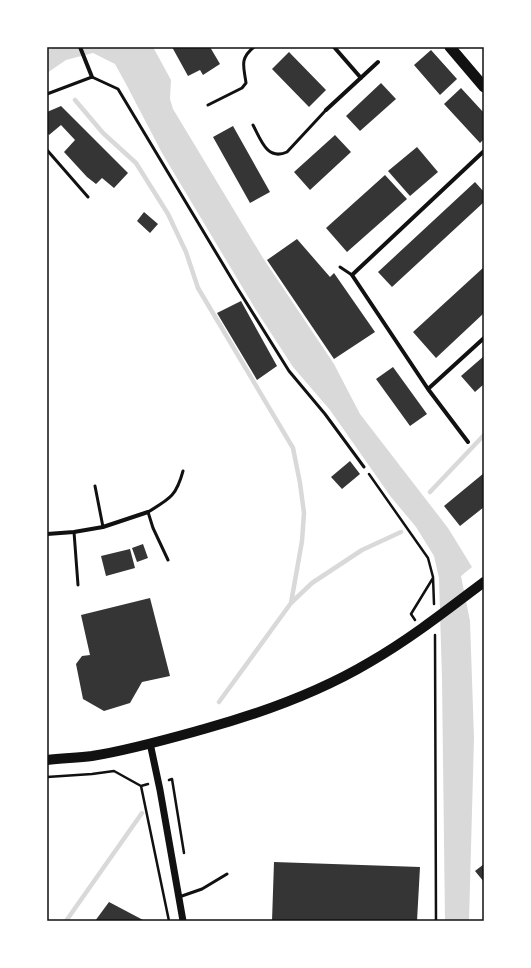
<svg xmlns="http://www.w3.org/2000/svg" width="531" height="968" font-family="'Alegreya Sans',sans-serif">
<style>
.water{fill:#d9d9d9}
.lines{fill:none;stroke-linecap:round;stroke-linejoin:round}
.stream{stroke:#d9d9d9;stroke-width:4.5}
.building{fill:#353535}
.path{stroke:#111;stroke-width:2.5}
.service{stroke:#111;stroke-width:3}
.minor{stroke:#111;stroke-width:4}
.tertiary{stroke:#111;stroke-width:7}
.primary{stroke:#111;stroke-width:10}
.trunk{stroke:#111;stroke-width:11}
.neatline{fill:none;stroke:#111;stroke-width:1.5}
</style>
<rect width="100%" height="100%" fill="#fff"/>
<path class="water" d="M56 47H153L171 80 170 99 173 109 263 258 334 364 360 414 448 528 472 567 461 576 470 621 474 738 469 921H445L442 679 439 578 434 556 416 527 391 497 330 410 293 367 256 310 162 153 126 84 115 64 93 53 66 60 47 73V50Z"/>
<g class="lines">
<path class="stream" d="M75 100 103 133 136 163 168 214 186 252 198 288 293 448 300 483 304 513 302 541 291 603 219 702
M430 492 484 435
M291 603 312 583 362 550 401 532
M66 921 142 813"/>
</g>
<path class="building" d="M172 47H210L220 64 203 75 200 70 188 76Z
M431 50 457 79 440 95 414 65Z
M289 52 326 90 309 107 272 69Z
M381 83 396 99 360 131 346 116Z
M461 88 484 113V139L480 143 444 104Z
M61 106 128 173 114 188 102 178 96 184 87 177 64 152 75 140 61 125 49 135 47 132V112Z
M233 126 270 192 250 203 213 137Z
M335 135 351 152 310 190 294 172Z
M417 147 438 172 410 196 388 171Z
M385 175 407 199 347 252 326 228Z
M475 182 484 192V202L392 287 378 272Z
M144 212 158 224 150 233 137 221Z
M297 239 330 277 334 273 375 332 334 359 267 260Z
M484 267V313L436 358 413 332Z
M241 301 277 366 257 380 217 313Z
M484 356V384L475 392 461 376Z
M393 367 427 414 410 426 376 379Z
M350 461 360 474 342 489 331 477Z
M484 473V507L460 526 444 506Z
M143 544 148 558 137 562 132 548Z
M130 549 135 568 106 576 101 556Z
M150 598 170 676 142 682 130 703 104 711 83 699 76 664 82 656 90 655 81 615Z
M274 862 420 867 417 921H272Z
M484 864V882L475 871Z
M109 902 145 921H95Z"/>
<g class="lines">
<path class="path" d="M369 474 428 558 433 577 434 604
M415 620 411 614 433 578
M435 635 436 921
M47 777 92 774 114 771 141 786 148 784
M169 780 172 779 184 853
M141 786 169 921"/>
<path class="service" d="M47 94 92 77 118 89 236 286 289 371 325 414 364 467
M208 105 242 88 246 83C244 67 239 59 254 47
M253 125C261 140 267 161 287 152L326 110
M47 150 88 197
M340 267 352 275
M95 486 103 527
M74 532 78 585
M168 560 153 528 148 512C169 499 176 497 183 471
M179 897 202 889 227 874"/>
<path class="minor" d="M80 47 92 77
M334 47 361 78
M326 110 378 62
M428 389 484 338
M468 442 428 389 352 275 484 151
M47 534 74 532 103 527 148 512"/>
<path class="tertiary" d="M150 743 160 790 183 921"/>
<path class="primary" d="M47 760C62 758 77 758 92 756 130 750 168 739 204 729 262 713 318 693 370 662 410 639 447 610 484 582"/>
<path class="trunk" d="M450 47 484 87"/>
</g>
<rect width="531" height="968" fill="none" stroke="#ffffff" stroke-width="96"/>
<rect x="48" y="48" width="435" height="872" class="neatline"/>
</svg>
